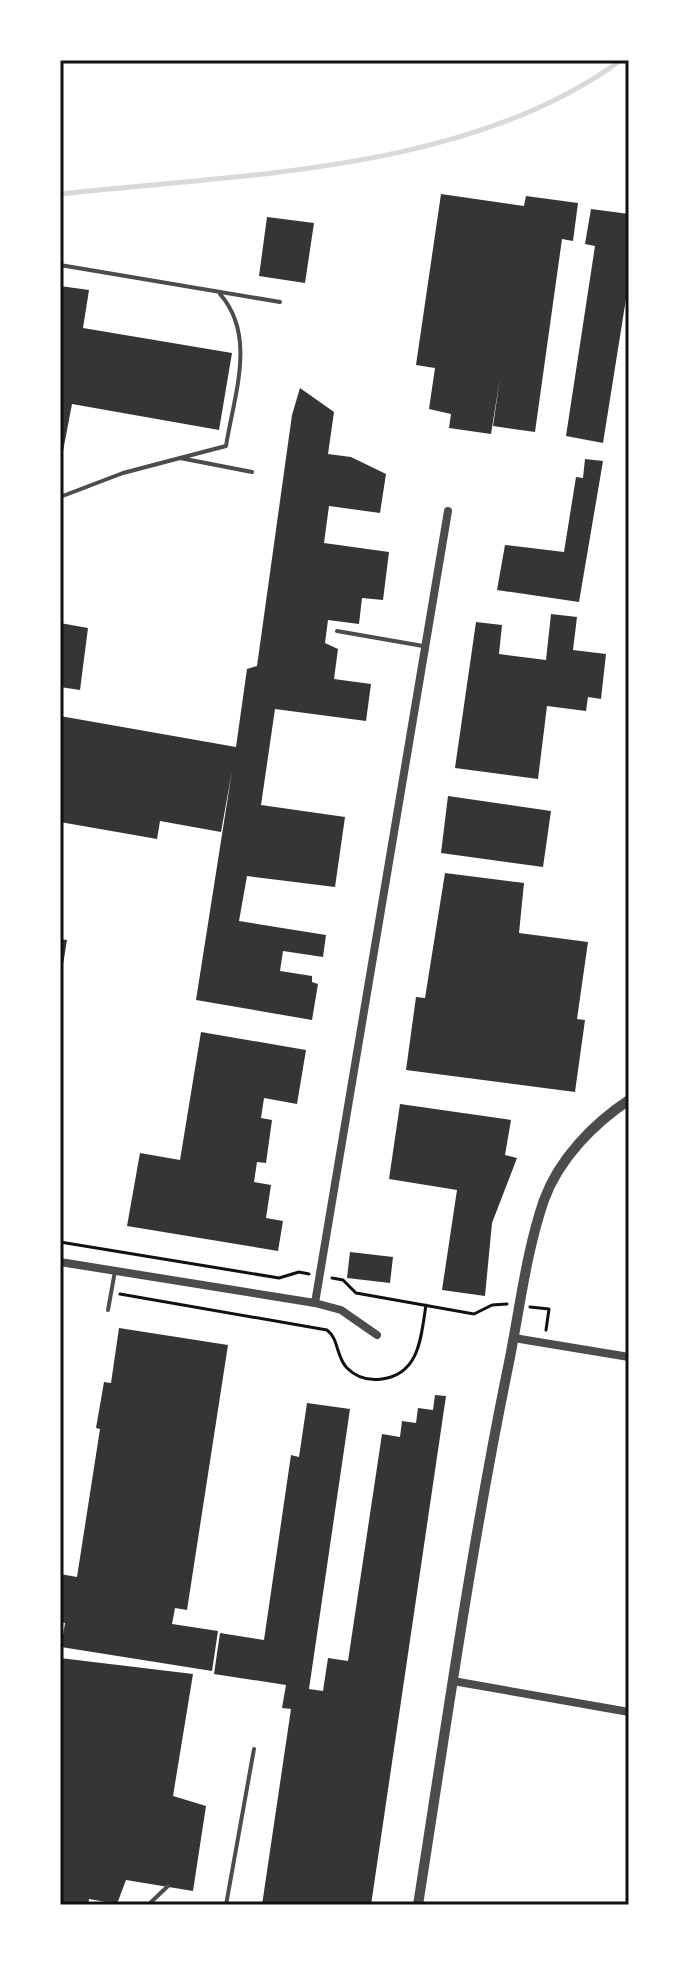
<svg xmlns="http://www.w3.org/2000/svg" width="689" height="1965" font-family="'Nunito Sans',sans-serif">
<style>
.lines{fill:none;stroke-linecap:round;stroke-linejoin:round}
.stream{stroke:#d9d9d9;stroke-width:5}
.building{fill:#353535}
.path{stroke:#111;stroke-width:3}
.service{stroke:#4c4c4c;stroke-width:4}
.minor{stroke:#4c4c4c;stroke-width:8}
.tertiary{stroke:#4c4c4c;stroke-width:10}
.neatline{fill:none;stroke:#111;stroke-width:3}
</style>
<rect width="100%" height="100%" fill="#fff"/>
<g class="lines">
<path class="stream" d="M60 194C241 174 470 172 621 60"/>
</g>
<path class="building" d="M441 194 524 206 526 196 578 203 573 241 562 239 535 432 493 426 500 378 491 434 449 428 451 414 429 409 435 368 416 365Z
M591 209 629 214V280L603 443 566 436 595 246 585 244Z
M267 217 314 223 305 283 259 276Z
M60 286 89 290 83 328 232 353 219 430 72 404 60 467Z
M300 388 334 412 328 454 351 457 386 474 380 513 329 506 324 543 389 552 383 600 362 598 359 624 328 620 325 643 338 649 334 679 371 684 366 721 275 709 261 805 345 817 335 887 247 876 239 921 326 935 323 957 283 951 280 971 312 976V982L318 984 312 1020 196 1000 232 771 221 832 160 821 157 839 60 822V716L236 747 247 669 257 666 292 415Z
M585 459 603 461 579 602 497 590 505 545 564 552 576 477 583 478Z
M551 614 577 617 573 650 606 654 601 699 588 697 586 711 547 706 538 779 455 768 476 622 502 625 499 654 546 660Z
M60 623 88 628 80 690 60 687Z
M448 796 551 811 543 867 441 853Z
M445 873 524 883 519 933 588 942 577 1019 585 1020 575 1092 406 1070 416 997 425 998Z
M60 939 67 940 62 971H60Z
M201 1032 306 1050 297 1104 264 1098 261 1118 272 1120 266 1163 257 1162 254 1182 271 1185 266 1218 283 1221 278 1251 127 1226 140 1153 180 1160Z
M400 1104 511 1120 505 1155 517 1158 492 1223 485 1296 442 1290 457 1190 389 1179Z
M350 1252 393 1257 390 1283 347 1278Z
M119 1328 228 1345 187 1610 175 1608 172 1624 218 1631 212 1671 61 1647 65 1623 60 1622V1574L77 1577 100 1429 96 1428 104 1382 111 1383Z
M435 1395 446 1396 371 1905H262L291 1709 282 1708 286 1685 214 1674 220 1633 264 1640 291 1455 299 1457 307 1403 350 1409 309 1689 323 1691 328 1658 348 1661 382 1434 400 1437 402 1421 416 1423 418 1408 433 1410Z
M60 1658 193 1674 173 1796 206 1806 193 1891 126 1880 117 1904 89 1899 88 1905H60Z"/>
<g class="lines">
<path class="path" d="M60 1242 279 1278 299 1272 309 1274
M332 1278 343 1280 356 1293 474 1314 492 1305 507 1304
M120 1294 327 1330C339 1339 336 1357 347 1368 357 1378 369 1381 382 1379 420 1374 421 1336 426 1305
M530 1307 549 1309 546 1330"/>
<path class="service" d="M60 265 280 302
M180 458 226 446C234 395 257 336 220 294
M60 497 123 473 180 458 252 472
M337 631 423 646
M108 1310 115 1271
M148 1905 168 1886
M226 1905 254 1749"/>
<path class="minor" d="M60 1262 315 1303 341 1310 377 1335
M315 1303 448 511
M514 1338 629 1357
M453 1681 629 1712"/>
<path class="tertiary" d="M418 1905C446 1727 471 1549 507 1372 519 1316 525 1255 544 1200 559 1159 593 1124 629 1100"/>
</g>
<rect width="689" height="1965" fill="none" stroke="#ffffff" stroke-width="124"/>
<rect x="62" y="62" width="565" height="1841" class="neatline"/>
</svg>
